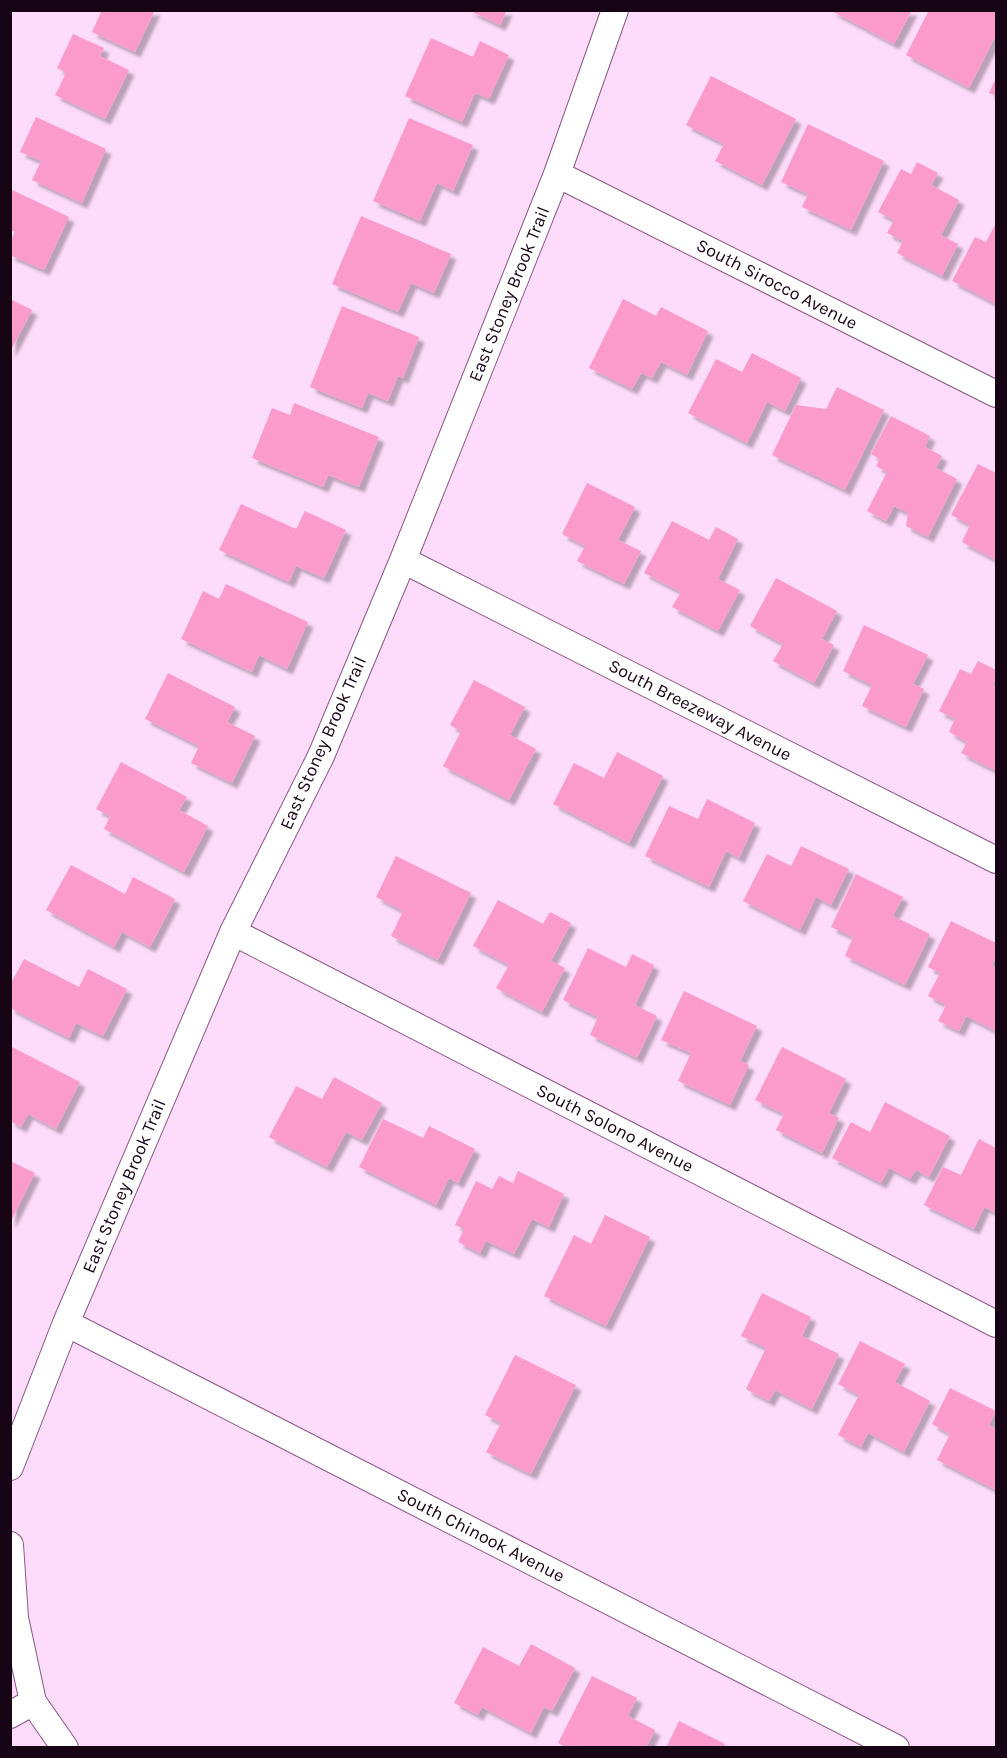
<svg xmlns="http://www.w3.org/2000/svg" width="1007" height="1758" font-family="Karla,sans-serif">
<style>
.building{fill:#fa9bcb;filter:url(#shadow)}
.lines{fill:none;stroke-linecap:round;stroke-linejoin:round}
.minor-casing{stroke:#8a5887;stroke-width:28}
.minor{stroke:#fff;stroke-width:26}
.labels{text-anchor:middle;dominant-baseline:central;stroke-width:4.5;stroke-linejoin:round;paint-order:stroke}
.street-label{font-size:18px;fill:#170516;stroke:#fff}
</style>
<defs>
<filter id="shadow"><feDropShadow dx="5.5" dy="5.5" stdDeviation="1.5" flood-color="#0004"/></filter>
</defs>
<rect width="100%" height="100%" fill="#fddbfa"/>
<path class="building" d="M102 10H155L135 52 92 32Z
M468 10H507L500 25Z
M830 10H912L894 44Z
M929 10H996V35L969 88 906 55Z
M73 34 104 48 100 56 129 70 105 119 55 95 66 73 57 68Z
M431 38 473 57 480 41 509 55 489 99 475 93 462 122 405 96Z
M711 76 796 119 762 185 715 161 724 144 686 125Z
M996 78V96L989 93Z
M36 117 106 149 82 203 32 180 41 161 20 152Z
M409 118 473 145 453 191 437 183 420 221 373 201Z
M808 124 884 161 851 230 802 207 808 194 781 182Z
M917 162 938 173 931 185 959 200 941 235 958 244 942 276 897 253 903 241 887 233 894 220 878 212 901 169 911 174Z
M10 189 69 217 44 270 10 255V242L15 232 10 230Z
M361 216 451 254 434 293 411 283 398 312 332 284Z
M996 223V304L952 281 975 237 986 242Z
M10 299 32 310 10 352Z
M623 299 656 316 661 307 708 331 687 375 661 362 652 378 641 373 632 389 589 368Z
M342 306 419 337 403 378 398 376 388 401 368 393 362 408 310 387Z
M752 353 801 378 785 411 767 402 747 443 688 413 716 359 742 372Z
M837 387 884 410 845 490 772 455 796 405 826 409Z
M294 403 379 437 359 487 328 475 323 487 252 458 272 408 290 415Z
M891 416 930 436 925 447 942 456 936 468 957 479 928 537 906 526 908 513 894 506 886 521 867 511 887 472 876 466 880 459 871 454Z
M978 464 996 473V560L962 542 970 525 951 515Z
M587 483 635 507 618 540 641 551 624 584 577 561 585 546 562 534Z
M241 504 296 529 305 511 346 530 324 578 296 566 289 582 219 550Z
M672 521 709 540 716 527 738 539 718 579 740 590 718 631 672 607 681 592 644 573Z
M776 578 837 611 822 639 834 645 814 683 773 661 783 644 750 626Z
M226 584 308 622 287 669 259 655 252 672 181 639 203 591 219 599Z
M864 625 928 655 913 684 924 689 906 727 862 706 872 685 843 671Z
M978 661 996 670V677L993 685 996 687V771L961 753 967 742 949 732 955 719 939 711 960 669 971 674Z
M168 673 235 707 227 722 255 736 232 783 191 763 199 746 145 719Z
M474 680 525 707 510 735 536 749 509 800 443 766 461 731 450 725Z
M617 752 663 776 629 843 553 804 574 763 604 778Z
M121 762 187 797 179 810 208 826 184 872 104 829 110 816 96 809Z
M707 799 755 823 739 858 726 851 709 887 645 856 669 806 698 819Z
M801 846 849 869 831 905 816 897 800 930 743 901 767 854 791 866Z
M396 856 471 893 438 960 391 936 403 911 376 897Z
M71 865 125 894 133 877 175 899 150 947 122 932 114 947 46 910Z
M856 874 903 897 893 916 930 934 905 985 845 956 853 937 831 927Z
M498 900 543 924 550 912 571 923 551 961 565 968 542 1012 496 988 509 965 473 946Z
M951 921 996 943V956L992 965 996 968V1031L966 1016 959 1031 938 1021 946 1005 928 996 940 973 928 967Z
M588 948 626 967 632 954 654 965 635 1005 657 1016 637 1058 590 1035 598 1017 563 1000Z
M24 959 79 987 88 969 127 989 103 1036 76 1023 69 1038 10 1008V985Z
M684 991 757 1026 740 1061 749 1065 730 1105 678 1081 691 1053 661 1040Z
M10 1046 80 1082 56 1129 28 1114 21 1127 10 1121Z
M782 1047 846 1079 829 1113 839 1118 822 1153 776 1130 784 1114 755 1100Z
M334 1077 382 1103 362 1140 346 1132 327 1167 269 1137 296 1086 322 1099Z
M885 1102 950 1136 929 1177 916 1170 910 1179 889 1168 881 1183 832 1158 851 1122 870 1132Z
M383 1119 423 1138 429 1126 475 1149 458 1183 449 1178 436 1205 359 1167Z
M979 1139 996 1148V1213L984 1207 974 1229 924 1205 943 1167 961 1175Z
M10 1161 35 1173 10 1223Z
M518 1171 564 1194 549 1227 532 1219 514 1254 486 1241 480 1253 458 1242 464 1229 455 1225 476 1181 492 1189 499 1176 513 1183Z
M605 1215 650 1237 606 1326 544 1296 574 1235 591 1244Z
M762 1293 811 1317 802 1336 839 1354 812 1409 775 1390 769 1401 746 1389 766 1348 741 1336Z
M860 1341 905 1364 895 1382 930 1401 904 1452 868 1433 861 1447 838 1435 859 1395 838 1384Z
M515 1355 576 1385 531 1474 486 1452 501 1423 485 1415Z
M950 1388 996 1411 989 1425 996 1429V1490L937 1460 950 1434 932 1424Z
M531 1644 575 1668 552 1711 544 1707 531 1733 482 1707 478 1715 454 1703 483 1647 519 1666Z
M592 1676 637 1698 628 1716 655 1730 646 1748H567L558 1743Z
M679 1721 725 1744 723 1748H666Z"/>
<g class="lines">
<defs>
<path id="minor" d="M557 174 996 394
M403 560 996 860
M233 932 996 1324
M66 1323 896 1748
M10 1467 66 1323 233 932 321 756 403 560 557 174 615 10
M10 1545 15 1618 33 1702 65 1748
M10 1715 33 1702"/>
</defs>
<use href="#minor" class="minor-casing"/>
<use href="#minor" class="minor"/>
</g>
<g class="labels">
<g class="street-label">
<text transform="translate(777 284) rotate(27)">South Sirocco Avenue</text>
<text transform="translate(509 294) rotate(-68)">East Stoney Brook Trail</text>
<text transform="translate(700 710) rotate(27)">South Breezeway Avenue</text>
<text transform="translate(323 743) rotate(-66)">East Stoney Brook Trail</text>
<text transform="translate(615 1128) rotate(27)">South Solono Avenue</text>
<text transform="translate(124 1186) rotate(-67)">East Stoney Brook Trail</text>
<text transform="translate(481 1535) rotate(27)">South Chinook Avenue</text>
</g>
</g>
<rect width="1007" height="1758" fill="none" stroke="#170516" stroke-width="24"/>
</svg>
